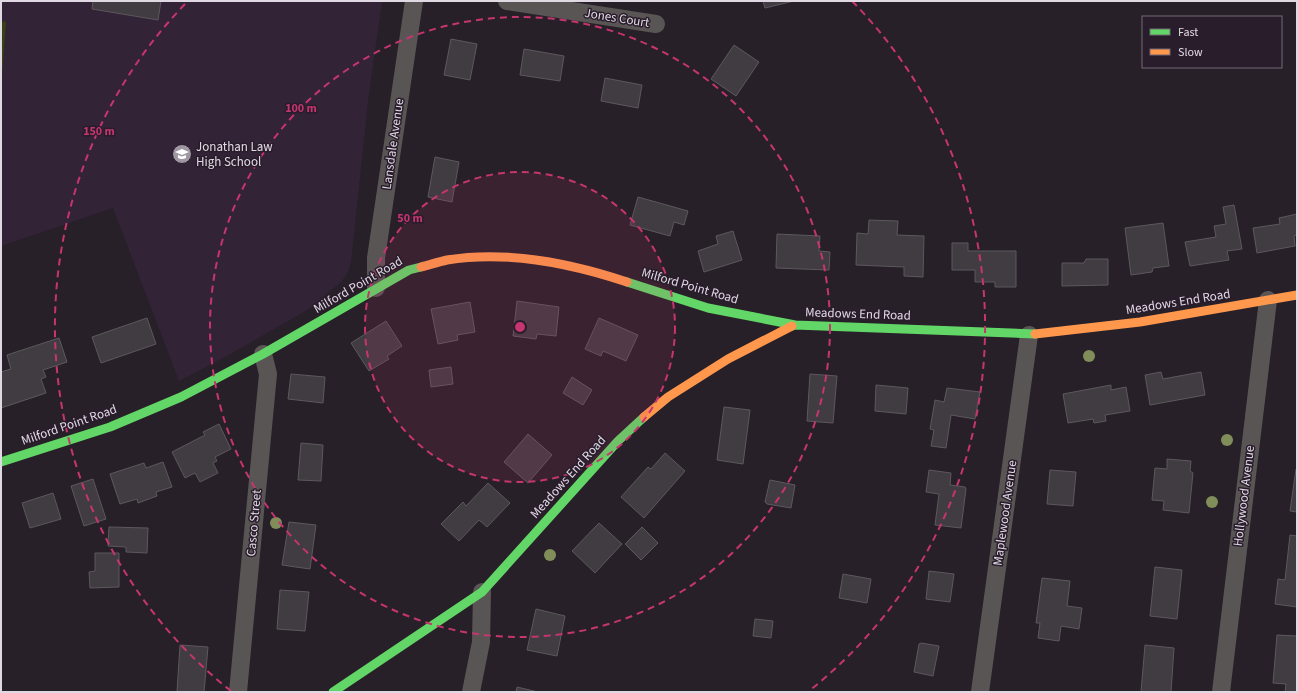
<svg xmlns="http://www.w3.org/2000/svg" width="1298" height="693" font-family="'Source Sans 3',sans-serif">
<style>
.built{fill:#322337}
.green{fill:#374214}
.building{fill:#413b42;stroke:#5d575e}
.lines{fill:none;stroke-linecap:round;stroke-linejoin:round}
.street{stroke:#595555;stroke-width:18}
.fast{stroke:#63d668;stroke-width:9}
.slow{stroke:#ff974d;stroke-width:9}
.tree{fill:#818e5a}
.ring{fill:none;stroke:#c6356f;stroke-width:2;stroke-dasharray:7 5}
.labels{text-anchor:middle;dominant-baseline:central;stroke-width:3;stroke-linejoin:round;paint-order:stroke}
.street-label{font-size:13px;fill:#e0d8e3;stroke:#291d2c}
.poi-label{font-size:13px;fill:#e0d8e3;stroke:#291d2c;text-anchor:start}
.centre{fill:#c6356f;stroke:#291d2c;stroke-width:2}
.ring-label{font-size:12px;text-anchor:middle;font-weight:bold;fill:#c6356f;stroke:#291d2c;stroke-width:3;stroke-linejoin:round;paint-order:stroke}
</style>
<rect width="100%" height="100%" fill="#272028"/>
<path class="built" d="M1 1H382L368 101 351 262 348 272 342 281 309 309 227 356 179 381 113 208 1 246Z"/>
<path class="green" d="M1 21 6 22 1 88Z"/>
<path class="building" d="M93 1H161L158 20 92 9Z
M763 1H794L765 8Z
M451 39 477 44 470 80 444 75Z
M734 45 759 62 736 96 711 79Z
M524 49 564 56 560 81 520 75Z
M605 78 642 85 638 108 601 101Z
M435 157 459 162 452 202 428 197Z
M638 197 688 211 684 225 674 222 670 236 630 225Z
M1234 205 1242 249 1227 251 1229 260 1190 266 1185 242 1216 237 1214 226 1226 224 1223 207Z
M1297 214V235L1294 236 1295 246 1257 253 1253 228 1280 224 1279 218Z
M869 220 898 221 897 235 924 236 923 277 904 276V267L856 265 857 233 868 234Z
M1163 223 1169 266 1153 268 1152 272 1131 275 1125 228Z
M733 231 742 260 704 272 698 251 718 244 716 236Z
M777 234 820 236 819 251 830 252 829 270 776 268Z
M952 243H968V251H1016V287H995V282H975V270H952Z
M1086 259H1108V285L1062 286V263H1084Z
M517 301 559 307 556 336 537 334 536 339 513 336Z
M470 302 475 332 457 335 458 340 438 344 431 309Z
M147 318 156 344 101 363 92 337Z
M599 318 638 335 626 361 603 351 601 356 585 349Z
M386 321 402 346 387 356 389 359 369 371 351 343Z
M59 338 67 362 43 370 46 377 41 379 46 393 1 408V372L11 369 7 355Z
M451 367 453 384 431 387 429 370Z
M1161 372 1163 379 1201 372 1205 395 1150 405 1145 375Z
M291 374 325 377 323 403 288 399Z
M810 374 837 376 833 423 807 421Z
M572 377 592 390 583 405 563 393Z
M876 385 908 388 906 414 875 411Z
M1111 385V390L1126 387 1130 411 1105 415 1106 421 1094 423 1093 419 1068 423 1063 394Z
M947 388 980 392 975 419 951 415 946 448 931 446 934 430 930 429 935 400 944 402Z
M724 407 750 410 743 464 717 460Z
M219 424 231 449 215 457 217 461 213 463 218 473 200 482 195 473 185 478 172 452 205 435 203 432Z
M528 434 552 455 528 483 504 462Z
M301 443 323 445 321 481 298 480Z
M665 453 685 471 644 518 621 497 648 467 651 469Z
M1167 459 1191 461 1190 471 1193 473 1189 513 1163 510 1164 501 1152 500 1155 468 1167 469Z
M163 462 172 487 156 492 157 496 138 503 137 499 120 504 110 474 144 463 146 468Z
M1296 469H1297V512L1290 511Z
M929 470 951 473 950 485 965 487 966 489 961 528 935 525 939 494 926 492Z
M1050 470 1076 472 1073 506 1047 504Z
M93 479 106 519 84 526 71 486Z
M770 480 795 485 791 508 767 504 765 502Z
M488 483 510 503 487 527 479 520 459 541 441 524 463 502 466 506Z
M53 493 61 519 30 528 22 503Z
M289 522 316 525 310 569 282 565Z
M599 523 622 544 595 573 572 551Z
M109 527 148 528 147 553 126 552V547L108 546Z
M642 527 658 543 641 560 625 544Z
M1290 535 1297 536V607L1275 604 1278 579 1285 580Z
M95 553H119V587L90 588 89 572 95 571Z
M1155 567 1182 570 1177 619 1150 616Z
M929 571 954 574 950 602 926 599Z
M843 574 871 579 867 603 839 598Z
M1042 578 1070 581 1067 606 1082 608 1079 629 1061 626 1059 641 1038 638 1040 623H1036Z
M280 590 309 592 305 631 277 629Z
M536 609 565 616 557 656 527 650Z
M755 619 773 621 771 638 753 636Z
M1277 635 1297 636V692H1285L1286 684 1273 683Z
M921 643 939 646 933 676 914 672 919 644Z
M180 645 208 647 204 692H177Z
M1145 645 1174 648 1171 692H1141Z
M517 687 538 692H516Z"/>
<g class="lines">
<path class="street" d="M507 1 656 24
M376 288V258L414 1
M238 692 268 374 263 354
M471 692 481 642 482 592
M980 692 1029 335
M1221 692 1268 300"/>
<path class="fast" d="M627 282 708 308 795 325
M792 326 795 325 1035 334
M1 462 110 427 181 397 263 354 409 270 421 267
M333 692 482 592 618 441 644 417"/>
<path class="slow" d="M421 267C429 265 438 262 447 260 508 250 570 263 627 282
M1035 334 1140 322 1297 295
M644 417 668 397 728 359 792 326"/>
</g>
<g class="tree">
<circle cx="1089" cy="356" r="6"/>
<circle cx="1227" cy="440" r="6"/>
<circle cx="1212" cy="502" r="6"/>
<circle cx="276" cy="523" r="6"/>
<circle cx="550" cy="555" r="6"/>
</g>
<circle cx="520" cy="327" r="155" fill="#c6356f" fill-opacity=".12"/>
<g class="ring">
<circle cx="520" cy="327" r="155"/>
<circle cx="520" cy="327" r="310"/>
<path d="M231 691A465 465 0 0 1 188 1M852 1A465 465 0 0 1 809 691"/>
</g>
<defs>
<symbol id="school-disc" viewBox="-11 -11 22 22"><circle r="9.5" fill="#9f98a2" stroke="#291d2c"/><path d="M0-5L7-2L0 1L-7-2ZM-4 1L0 2.5L4 1V4Q0 6-4 4Z" fill="#fff"/></symbol>
</defs>
<g fill-rule="evenodd">
<use href="#school-disc" x="171" y="143" width="22" height="22"/>
</g>
<g class="labels">
<g class="street-label">
<text transform="translate(617 18) rotate(9)">Jones Court</text>
<text transform="translate(393 144) rotate(-82)">Lansdale Avenue</text>
<text transform="translate(358 285) rotate(-30)">Milford Point Road</text>
<text transform="translate(690 286) rotate(16)">Milford Point Road</text>
<text transform="translate(1178 302) rotate(-9)">Meadows End Road</text>
<text transform="translate(858 314) rotate(2)">Meadows End Road</text>
<text transform="translate(69 425) rotate(-19)">Milford Point Road</text>
<text transform="translate(568 477) rotate(-48)">Meadows End Road</text>
<text transform="translate(1244 496) rotate(-83)">Hollywood Avenue</text>
<text transform="translate(1005 513) rotate(-82)">Maplewood Avenue</text>
<text transform="translate(254 523) rotate(-85)">Casco Street</text>
</g>
<g class="poi-label">
<text x="196" y="147">Jonathan Law<tspan x="196" dy="15">High School</tspan></text>
</g>
</g>
<circle cx="520" cy="327" r="6" class="centre"/>
<g class="ring-label">
<text x="301" y="112">100 m</text>
<text x="99" y="135">150 m</text>
<text x="410" y="222">50 m</text>
</g>
<rect width="1298" height="693" fill="none" stroke="#e0d8e3" stroke-width="4"/>
<rect x="1142" y="16" width="140" height="52" fill="#291d2c" stroke="#726875"/>
<rect x="1150" y="29" width="20" height="6" fill="#63d668" stroke="#726875"/>
<text x="1178" y="36" font-size="12" fill="#e0d8e3">Fast</text>
<rect x="1150" y="49" width="20" height="6" fill="#ff974d" stroke="#726875"/>
<text x="1178" y="56" font-size="12" fill="#e0d8e3">Slow</text>
</svg>
